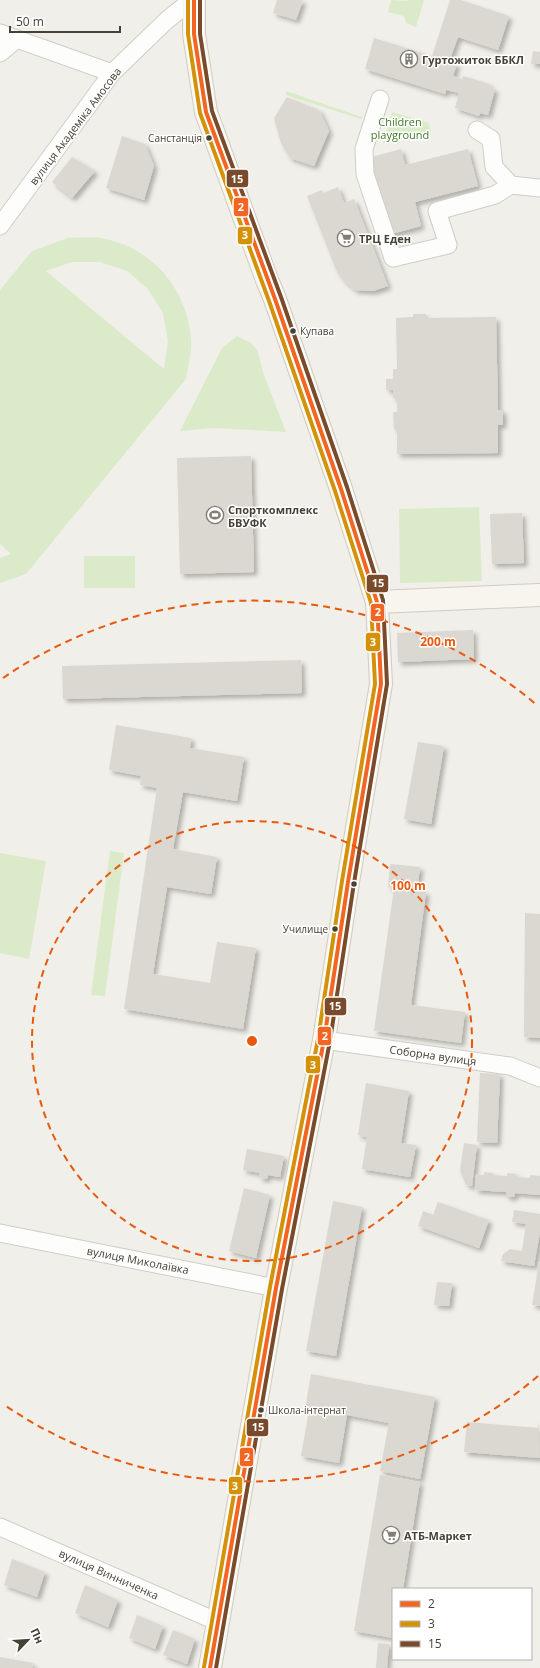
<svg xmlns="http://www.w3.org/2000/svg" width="540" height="1668" font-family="'Open Sans',sans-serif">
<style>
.green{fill:#dbebc9;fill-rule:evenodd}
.building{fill:#dad8d1;filter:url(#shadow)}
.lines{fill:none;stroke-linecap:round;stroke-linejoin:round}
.street-casing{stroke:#cecdc7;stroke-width:19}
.secondary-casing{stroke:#d0ccc0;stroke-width:24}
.street{stroke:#fdfdfc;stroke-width:17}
.secondary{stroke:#f7f5ee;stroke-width:22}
.bus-1-casing{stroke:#fff;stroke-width:7}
.bus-2-casing{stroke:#fff;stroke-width:7}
.bus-3-casing{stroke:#fff;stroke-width:7}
.bus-1{stroke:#f26522;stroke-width:4}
.bus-2{stroke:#d4920b;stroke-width:4}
.bus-3{stroke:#7a4b2a;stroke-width:4}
.ring{fill:none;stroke:#e8590c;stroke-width:2;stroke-dasharray:7 5}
.bus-dot{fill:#464135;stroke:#fff;stroke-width:1.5}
.labels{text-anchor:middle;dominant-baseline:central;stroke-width:3;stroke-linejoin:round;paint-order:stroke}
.bus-label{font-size:10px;fill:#464135;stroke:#fff;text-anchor:end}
.poi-label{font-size:11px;font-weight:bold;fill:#464135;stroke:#fff;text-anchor:start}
.park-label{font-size:11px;fill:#407928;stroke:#fff}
.street-label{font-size:11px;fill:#464135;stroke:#fff}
.centre{fill:#e8590c;stroke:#fff;stroke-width:2}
.ring-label{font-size:12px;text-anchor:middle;font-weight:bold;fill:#e8590c;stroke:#fff;stroke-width:3;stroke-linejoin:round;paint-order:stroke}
.line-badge{stroke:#fff;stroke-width:1.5}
.badge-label{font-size:11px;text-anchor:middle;font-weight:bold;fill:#fff}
</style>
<defs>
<filter id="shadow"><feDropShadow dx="3.5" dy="3.5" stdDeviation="2" flood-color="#0004"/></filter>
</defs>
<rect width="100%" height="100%" fill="#f0efe9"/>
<path class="green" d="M391 0 407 1 409 0H424L416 27 406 23 404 16 388 12Z
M286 91 362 117 361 119 286 95Z
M392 112 429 123 431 133 383 143Z
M68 238C80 238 93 236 105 239 154 249 187 290 191 339 192 352 188 366 186 379L26 574 0 583V558L11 554 0 544V290L32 251ZM72 262H100L127 271 148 289 163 313 168 341 164 369 46 271Z
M237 336 251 343 257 350 264 375 286 432 213 428 180 431 222 348Z
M479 507 482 581 400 583 399 509Z
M84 556H135V588H84Z
M110 851 124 853 105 996 91 995Z
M0 853 46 861 29 959 0 953Z"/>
<path class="building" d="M277 0H303L296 20 273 13Z
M450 0H461L509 16 498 50 458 37 449 62 457 64 453 76 462 79 463 76 490 84 489 87 495 89 488 115 480 113 479 116 455 108 459 93 446 90 445 94 365 69 374 38 432 56Z
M533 51 540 52V64H531Z
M287 97 319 110 329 131 314 166 290 158 281 143 274 118Z
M122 136 145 144 154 166 144 200 106 188Z
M401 149 405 165 468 149 478 186 415 202 421 226 388 235 368 158Z
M72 157 95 171 72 198 52 182Z
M338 187 344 203 354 199 388 286 373 291 355 290 343 280 337 272 307 196 322 190 323 193Z
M413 314H426V318L496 317 498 410H503V425H498V453L397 454V429H394L393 412H397V398H393V390H386V379H393V369H397L396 318 413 317Z
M251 456 254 572 180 574 177 458Z
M522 513 524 563 492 564 490 514Z
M473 630 474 659 398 662 397 633Z
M301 660 302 693 63 699 62 666Z
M116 725 191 738 190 748 244 757 237 801 183 792 173 849 217 857 211 894 167 887 153 974 210 983 217 942 256 948 243 1029 124 1009 157 788 140 785 141 776 109 770Z
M418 742 444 746 431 824 404 819Z
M390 864 420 867 417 890 426 892 411 1005 465 1012 461 1043 374 1031 394 888 388 887Z
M525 913 540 914V1038L524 1037Z
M480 1073 500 1074 497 1143 477 1142Z
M366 1083 409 1091 401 1143 416 1145 410 1177 362 1169 367 1137 358 1135Z
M464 1143 477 1145 472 1186 466 1185 460 1170Z
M247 1149 284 1156 280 1177 268 1175 267 1179 259 1178 260 1173 243 1170Z
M484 1172 493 1173V1175L507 1176V1173L516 1174V1177L530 1178V1175L540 1176V1195L515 1193 514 1197H506V1192L475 1190 476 1174 484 1175Z
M244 1188 270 1195 256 1258 229 1251Z
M333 1201 362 1207 336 1356 306 1351Z
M438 1202 489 1220 479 1248 418 1226 423 1211 433 1215Z
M514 1210 540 1214V1232L534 1266 501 1261 503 1254 510 1249 522 1251 526 1224 512 1222Z
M539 1262 540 1263V1306L532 1305Z
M437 1282 452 1283 449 1306 434 1305Z
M311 1374 435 1397 420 1479 380 1471 389 1423 347 1415 339 1463 301 1456 309 1410 305 1409Z
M539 1421 540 1458 464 1452 467 1422 538 1428Z
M380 1475 420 1482 403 1589H393V1638L354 1631Z
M12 1559 45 1572 37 1597 4 1585Z
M85 1585 118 1600 108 1627 75 1613Z
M137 1615 163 1626 155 1649 129 1638Z
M173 1630 195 1639 187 1664 163 1655Z
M378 1643 389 1644 387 1668H376Z
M0 1657 33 1663 32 1668H0Z"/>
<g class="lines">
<defs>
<path id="street" d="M0 33 112 73
M0 53 17 39
M380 99 364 149 365 174 393 258 448 245 437 211 495 195 511 185
M477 130 491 139 494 167 511 185 540 188
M0 226 112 73 167 20 192 0
M324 1040 510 1066 540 1078
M0 1233 276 1288
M0 1527 218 1622"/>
<path id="secondary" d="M194 0V34L206 112 267 280 275 299 341 489 377 602 381 684 348 882 324 1040 276 1288 210 1668
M377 602 540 595"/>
</defs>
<use href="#street" class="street-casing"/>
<use href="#secondary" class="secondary-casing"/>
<use href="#street" class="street"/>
<use href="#secondary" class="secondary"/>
<defs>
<path id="bus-1" d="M194 0V34L206 112 275 299 341 489 377 602 381 684 348 882 324 1040 276 1288 210 1668"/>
<path id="bus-2" d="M188 0V34L200 113 269 301 335 491 371 603 375 684 342 881 318 1039 270 1287 204 1667"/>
<path id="bus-3" d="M200 0V34L212 111 281 297 347 487 383 600 387 684 354 883 330 1041 282 1289 216 1668"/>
</defs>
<use href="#bus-1" class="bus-1-casing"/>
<use href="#bus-2" class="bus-2-casing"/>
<use href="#bus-3" class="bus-3-casing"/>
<use href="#bus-1" class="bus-1"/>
<use href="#bus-2" class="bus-2"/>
<use href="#bus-3" class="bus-3"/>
</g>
<g class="ring">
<circle cx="252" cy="1041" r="220"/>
<path d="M538 1376A440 440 0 0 1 3 1404M3 678A440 440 0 0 1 538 706"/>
</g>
<defs>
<symbol id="building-ring" viewBox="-11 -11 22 22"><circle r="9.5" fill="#fff" stroke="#827e74" stroke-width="1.5"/><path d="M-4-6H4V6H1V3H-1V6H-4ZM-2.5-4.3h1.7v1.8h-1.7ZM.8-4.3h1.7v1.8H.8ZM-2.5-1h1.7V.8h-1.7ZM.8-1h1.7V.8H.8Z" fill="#827e74"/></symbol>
<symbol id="supermarket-ring" viewBox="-11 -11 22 22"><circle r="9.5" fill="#fff" stroke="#827e74" stroke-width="1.5"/><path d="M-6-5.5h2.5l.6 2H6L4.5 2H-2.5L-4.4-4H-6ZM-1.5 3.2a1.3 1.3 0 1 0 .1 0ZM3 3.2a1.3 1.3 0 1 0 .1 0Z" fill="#827e74"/></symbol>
<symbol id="stadium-ring" viewBox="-11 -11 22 22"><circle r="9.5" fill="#fff" stroke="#827e74" stroke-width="1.5"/><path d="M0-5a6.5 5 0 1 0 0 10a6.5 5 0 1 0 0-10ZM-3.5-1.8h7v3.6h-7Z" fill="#827e74"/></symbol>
</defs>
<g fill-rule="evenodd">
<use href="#building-ring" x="399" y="49" width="20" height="20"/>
<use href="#supermarket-ring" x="336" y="228" width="20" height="20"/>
<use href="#stadium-ring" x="205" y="505" width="20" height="20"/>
<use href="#supermarket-ring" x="381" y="1525" width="20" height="20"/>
</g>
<g class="bus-dot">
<circle cx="209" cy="138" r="3.5"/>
<circle cx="293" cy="331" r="3.5"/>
<circle cx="354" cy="884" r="3.5"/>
<circle cx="335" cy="929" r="3.5"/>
<circle cx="261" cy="1410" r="3.5"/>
</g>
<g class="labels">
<g class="bus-label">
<text x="202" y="138">Санстанція</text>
<text x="300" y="331" text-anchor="start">Купава</text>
<text x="328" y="929">Училище</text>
<text x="268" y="1410" text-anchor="start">Школа-інтернат</text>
</g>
<g class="poi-label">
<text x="422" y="59">Гуртожиток ББКЛ</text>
<text x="359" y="238">ТРЦ Еден</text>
<text x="228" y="509">Спорткомплекс<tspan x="228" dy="13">БВУФК</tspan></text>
<text x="404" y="1535">АТБ-Маркет</text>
</g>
<g class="park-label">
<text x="400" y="121">Children<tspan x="400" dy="13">playground</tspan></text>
</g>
<g class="street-label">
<text transform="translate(75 126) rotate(-53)">вулиця Академіка Амосова</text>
<text transform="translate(433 1055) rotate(8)">Соборна вулиця</text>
<text transform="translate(138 1260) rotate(11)">вулиця Миколаївка</text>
<text transform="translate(109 1574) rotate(24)">вулиця Винниченка</text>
</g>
</g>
<circle cx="252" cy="1041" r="6" class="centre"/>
<g class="ring-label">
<text x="438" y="646">200 m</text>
<text x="408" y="890">100 m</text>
</g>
<g class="line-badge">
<rect x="226" y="169" width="23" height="19" rx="4" fill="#7a4b2a"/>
<rect x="233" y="197" width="16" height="20" rx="4" fill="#f26522"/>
<rect x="237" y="226" width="16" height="19" rx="4" fill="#d4920b"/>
<rect x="366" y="574" width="23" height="19" rx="4" fill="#7a4b2a"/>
<rect x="370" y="603" width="15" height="19" rx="4" fill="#f26522"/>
<rect x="365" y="632" width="16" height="20" rx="4" fill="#d4920b"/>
<rect x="324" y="997" width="23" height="19" rx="4" fill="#7a4b2a"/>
<rect x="317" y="1026" width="15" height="20" rx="4" fill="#f26522"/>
<rect x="305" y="1055" width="16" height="19" rx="4" fill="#d4920b"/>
<rect x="246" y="1418" width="23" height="19" rx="4" fill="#7a4b2a"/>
<rect x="239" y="1447" width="15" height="20" rx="4" fill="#f26522"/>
<rect x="228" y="1476" width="15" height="19" rx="4" fill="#d4920b"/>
</g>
<g class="badge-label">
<text x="237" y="183">15</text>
<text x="241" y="211">2</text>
<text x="245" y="239">3</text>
<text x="378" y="587">15</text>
<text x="378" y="616">2</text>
<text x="373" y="646">3</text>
<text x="335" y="1010">15</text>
<text x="325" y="1040">2</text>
<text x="313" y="1069">3</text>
<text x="258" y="1431">15</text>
<text x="247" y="1461">2</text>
<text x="235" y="1490">3</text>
</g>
<rect x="392" y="1588" width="140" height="72" fill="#ffffff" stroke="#b5b3ae"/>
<rect x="400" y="1601" width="20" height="6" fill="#f26522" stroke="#b5b3ae"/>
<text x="428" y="1608" font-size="12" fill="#464135">2</text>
<rect x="400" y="1621" width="20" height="6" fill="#d4920b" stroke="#b5b3ae"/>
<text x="428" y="1628" font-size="12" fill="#464135">3</text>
<rect x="400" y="1641" width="20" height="6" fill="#7a4b2a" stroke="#b5b3ae"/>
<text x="428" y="1648" font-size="12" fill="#464135">15</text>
<g transform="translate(28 1640) rotate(65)" stroke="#ffffff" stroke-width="3" paint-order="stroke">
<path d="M0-3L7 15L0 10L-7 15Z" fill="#464135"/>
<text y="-6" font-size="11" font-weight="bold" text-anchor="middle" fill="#464135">Пн</text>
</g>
<path d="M10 26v6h110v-6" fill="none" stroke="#464135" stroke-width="2"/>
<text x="16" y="26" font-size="12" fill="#464135" stroke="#ffffff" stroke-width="3" paint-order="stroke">50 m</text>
</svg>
